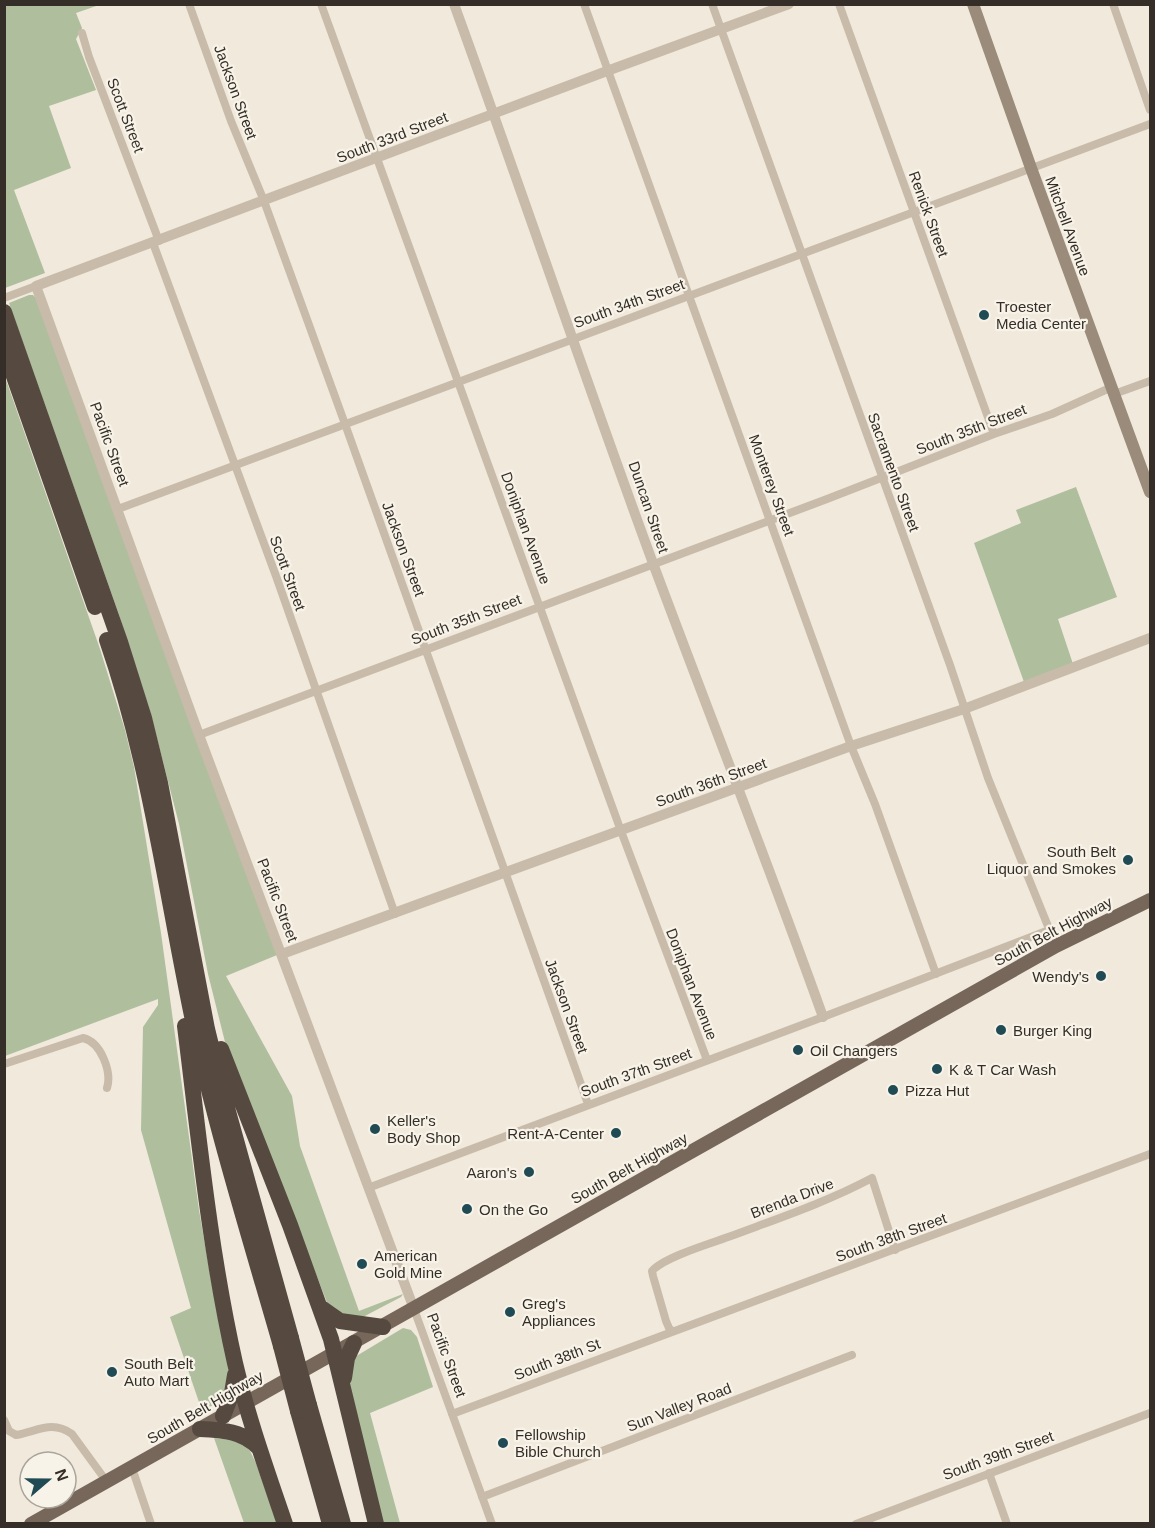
<svg xmlns="http://www.w3.org/2000/svg" width="1155" height="1528" font-family="Helvetica,sans-serif">
<style>
.green{fill:#afbe9d}
.lines{fill:none;stroke-linecap:round;stroke-linejoin:round}
.minor{stroke:#c8bba9;stroke-width:8}
.tertiary{stroke:#c8bba9;stroke-width:10}
.secondary{stroke:#9b8b7a;stroke-width:12}
.primary{stroke:#76675a;stroke-width:14}
.motorway{stroke:#554940;stroke-width:16}
.motorway-bridge{stroke:#554940;stroke-width:16}
.poi-dot{fill:#204a54;stroke:#f8f3e8;stroke-width:2}
.labels{text-anchor:middle;dominant-baseline:central;stroke-width:4.5;stroke-linejoin:round;paint-order:stroke}
.street-label{font-size:15px;fill:#352e28;stroke:#f8f3e8}
.poi-label{font-size:15px;fill:#352e28;stroke:#f8f3e8;text-anchor:start}
</style>
<rect width="100%" height="100%" fill="#f0e9dc"/>
<path class="green" d="M4 5H99L76 13 82 28 76 39 96 90 49 106 71 168 14 190 45 273 5 288Z
M29 295H33L36 298 277 955 226 976 292 1096 300 1146 359 1311 403 1294 401 1297 363 1317 355 1319 330 1310 226 1046 208 974 179 824 150 711 119 615 9 303Z
M5 377 100 649 125 730 134 767 161 933 199 1210 213 1291 231 1367 222 1400 202 1411 170 1317 191 1308 141 1130 143 1027 158 1005V999L5 1056Z
M1076 487 1117 597 1058 619 1073 664 1024 682 974 543 1021 523 1016 510Z
M403 1328 411 1330 417 1337 433 1387 370 1413 400 1523H382L348 1380 353 1358Z
M214 1438 242 1441 250 1451 256 1463 277 1523H244Z"/>
<g class="lines">
<path class="minor" d="M189 4 231 121 264 201 345 424 588 1104
M321 4 621 831 707 1060
M584 4 851 746 875 804 936 974
M712 4 950 665 988 778 1056 946
M839 4 994 434
M1113 4 1150 110
M82 33 89 57 159 241
M153 243 276 576 395 914
M4 298 36 286
M1114 394 1150 381
M118 509 1150 124
M199 735 827 499 994 434 1052 414 1112 387
M4 1064 83 1038C101 1042 112 1072 107 1088
M368 1188 823 1017 1049 930
M414 1309 492 1524
M672 1331 669 1328 666 1321 653 1276 652 1271C664 1257 712 1243 731 1236 779 1218 827 1202 872 1178L895 1250
M452 1414 1150 1154
M4 1420 9 1431 16 1435C38 1431 52 1420 72 1434L107 1482
M132 1468 151 1524
M989 1473 1007 1524
M482 1497 852 1355
M856 1524 1150 1413"/>
<path class="tertiary" d="M454 4C522 191 585 379 654 566 710 716 769 866 823 1017
M282 954 851 746 964 709 1150 638
M414 1309 199 735 36 286 607 71 789 4"/>
<path class="secondary" d="M973 4 1031 168 1150 492"/>
<path class="primary" d="M31 1524 1056 946 1150 900"/>
<path class="motorway" d="M4 312 120 642 144 718 160 783 207 1029 222 1090 291 1338
M4 348 95 607
M107 640C151 767 167 899 195 1030 218 1136 251 1241 281 1346
M185 1026C199 1139 210 1252 235 1363 248 1418 267 1471 285 1524
M221 1049 290 1225 331 1339 376 1524
M320 1307 340 1321 383 1327
M344 1378 347 1358 354 1343
M309 1405 343 1524
M298 1411 330 1524
M223 1416 232 1393 235 1375
M200 1429C223 1430 243 1431 259 1448"/>
<path class="motorway-bridge" d="M291 1338 309 1405
M281 1346 298 1411"/>
</g>
<g class="poi-dot">
<circle cx="984" cy="315" r="6"/>
<circle cx="1128" cy="860" r="6"/>
<circle cx="1101" cy="976" r="6"/>
<circle cx="1001" cy="1030" r="6"/>
<circle cx="798" cy="1050" r="6"/>
<circle cx="937" cy="1069" r="6"/>
<circle cx="893" cy="1090" r="6"/>
<circle cx="375" cy="1129" r="6"/>
<circle cx="616" cy="1133" r="6"/>
<circle cx="529" cy="1172" r="6"/>
<circle cx="467" cy="1209" r="6"/>
<circle cx="362" cy="1264" r="6"/>
<circle cx="510" cy="1312" r="6"/>
<circle cx="112" cy="1372" r="6"/>
<circle cx="503" cy="1443" r="6"/>
</g>
<g class="labels">
<g class="street-label">
<text transform="translate(236 92) rotate(70)">Jackson Street</text>
<text transform="translate(126 115) rotate(69)">Scott Street</text>
<text transform="translate(392 137) rotate(-21)">South 33rd Street</text>
<text transform="translate(929 214) rotate(70)">Renick Street</text>
<text transform="translate(1068 226) rotate(70)">Mitchell Avenue</text>
<text transform="translate(629 303) rotate(-20)">South 34th Street</text>
<text transform="translate(971 429) rotate(-21)">South 35th Street</text>
<text transform="translate(110 444) rotate(70)">Pacific Street</text>
<text transform="translate(894 472) rotate(70)">Sacramento Street</text>
<text transform="translate(772 485) rotate(70)">Monterey Street</text>
<text transform="translate(649 507) rotate(71)">Duncan Street</text>
<text transform="translate(526 528) rotate(70)">Doniphan Avenue</text>
<text transform="translate(404 549) rotate(70)">Jackson Street</text>
<text transform="translate(288 573) rotate(70)">Scott Street</text>
<text transform="translate(466 619) rotate(-21)">South 35th Street</text>
<text transform="translate(711 782) rotate(-20)">South 36th Street</text>
<text transform="translate(278 900) rotate(69)">Pacific Street</text>
<text transform="translate(1053 931) rotate(-28)">South Belt Highway</text>
<text transform="translate(692 984) rotate(69)">Doniphan Avenue</text>
<text transform="translate(567 1006) rotate(70)">Jackson Street</text>
<text transform="translate(636 1072) rotate(-20)">South 37th Street</text>
<text transform="translate(629 1168) rotate(-29)">South Belt Highway</text>
<text transform="translate(792 1198) rotate(-21)">Brenda Drive</text>
<text transform="translate(891 1237) rotate(-20)">South 38th Street</text>
<text transform="translate(447 1355) rotate(70)">Pacific Street</text>
<text transform="translate(557 1359) rotate(-21)">South 38th St</text>
<text transform="translate(205 1407) rotate(-30)">South Belt Highway</text>
<text transform="translate(679 1407) rotate(-21)">Sun Valley Road</text>
<text transform="translate(998 1455) rotate(-20)">South 39th Street</text>
</g>
<g class="poi-label">
<text x="996" y="306">Troester<tspan x="996" dy="17">Media Center</tspan></text>
<text x="1116" y="851" text-anchor="end">South Belt<tspan x="1116" dy="17">Liquor and Smokes</tspan></text>
<text x="1089" y="976" text-anchor="end">Wendy's</text>
<text x="1013" y="1030">Burger King</text>
<text x="810" y="1050">Oil Changers</text>
<text x="949" y="1069">K &amp; T Car Wash</text>
<text x="905" y="1090">Pizza Hut</text>
<text x="387" y="1120">Keller's<tspan x="387" dy="17">Body Shop</tspan></text>
<text x="604" y="1133" text-anchor="end">Rent-A-Center</text>
<text x="517" y="1172" text-anchor="end">Aaron's</text>
<text x="479" y="1209">On the Go</text>
<text x="374" y="1255">American<tspan x="374" dy="17">Gold Mine</tspan></text>
<text x="522" y="1303">Greg's<tspan x="522" dy="17">Appliances</tspan></text>
<text x="124" y="1363">South Belt<tspan x="124" dy="17">Auto Mart</tspan></text>
<text x="515" y="1434">Fellowship<tspan x="515" dy="17">Bible Church</tspan></text>
</g>
</g>
<rect width="1155" height="1528" fill="none" stroke="#352e28" stroke-width="12"/>
<g transform="translate(48 1480) rotate(70)"><circle r="28" fill="#f8f3e8" stroke="#aaa49b" stroke-width="1.5"/>
<path d="M0-4.5L10 22L0 15L-10 22Z" fill="#204a54"/>
<text y="-9" font-size="16" font-weight="bold" text-anchor="middle" fill="#352e28">N</text>
</g>
</svg>
